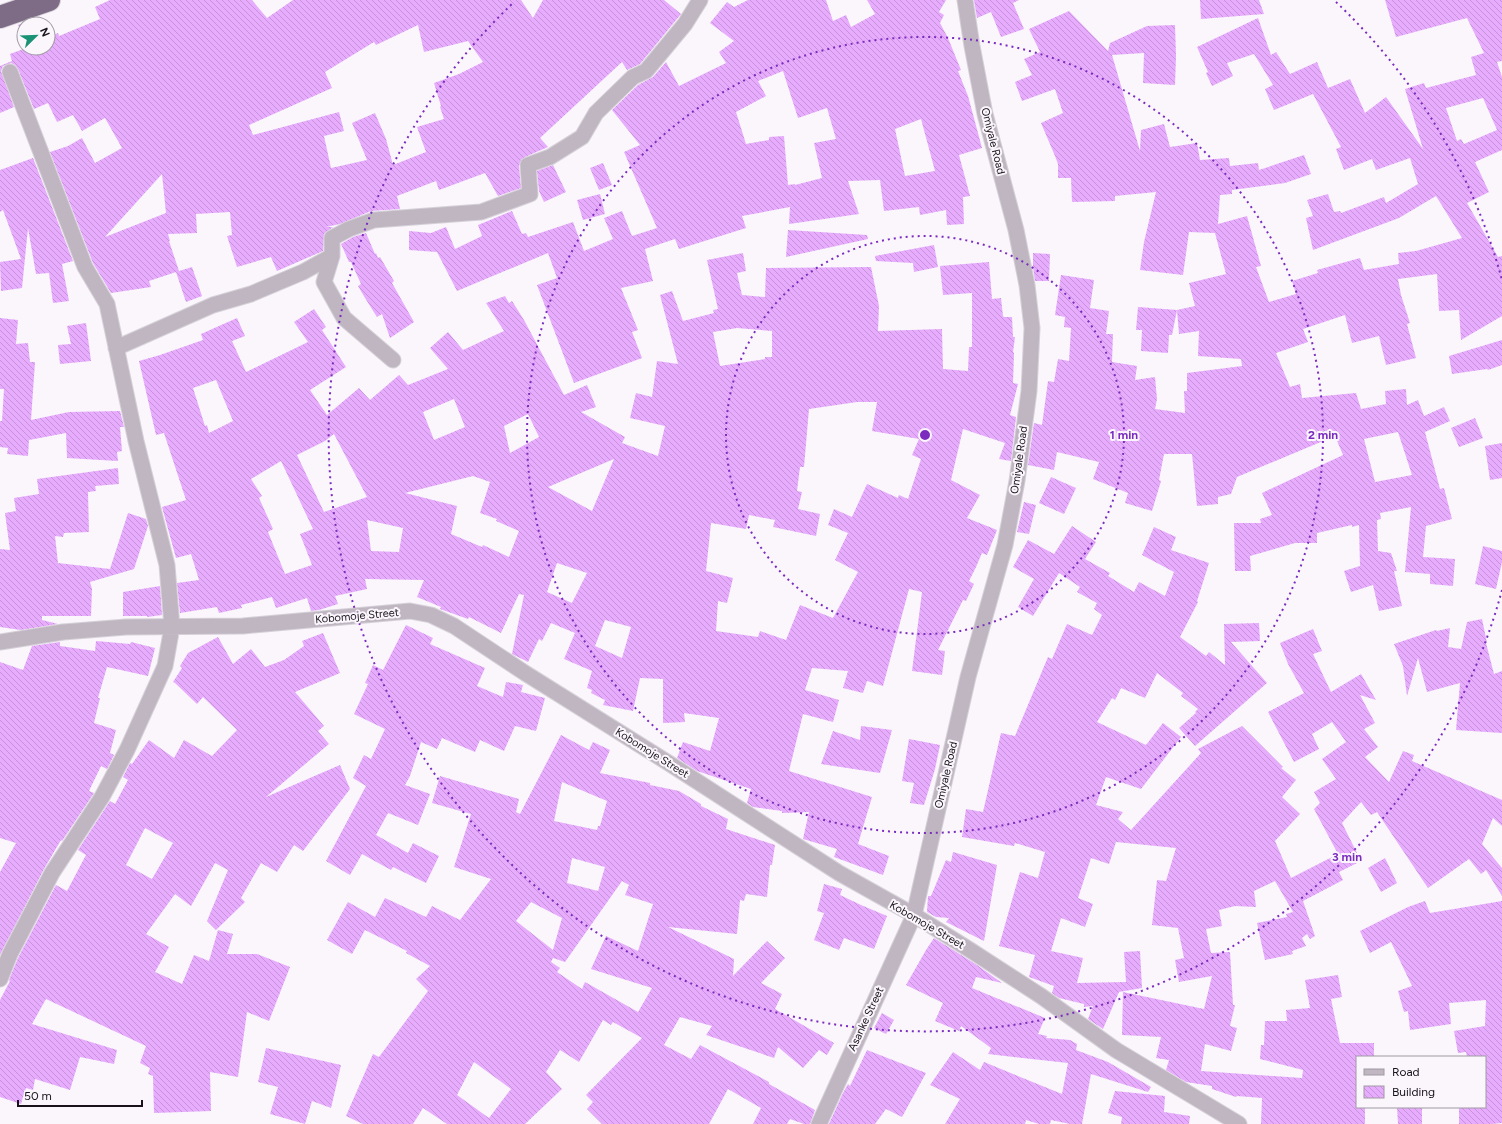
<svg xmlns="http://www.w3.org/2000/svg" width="1502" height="1124" font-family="Figtree,sans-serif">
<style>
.building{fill:url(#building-back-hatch);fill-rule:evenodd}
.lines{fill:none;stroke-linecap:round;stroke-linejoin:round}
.street-casing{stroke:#d6d1d8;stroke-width:17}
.highway-casing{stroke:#d6d1d8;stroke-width:24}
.street{stroke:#bfb6c2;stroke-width:15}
.highway{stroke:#7e6b85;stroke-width:22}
.ring{fill:none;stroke:#7b2cbf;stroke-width:2;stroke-dasharray:2 4}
.labels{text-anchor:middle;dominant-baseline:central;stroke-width:4;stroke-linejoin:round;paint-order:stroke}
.street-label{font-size:11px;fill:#19111b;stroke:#faf6fc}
.centre{fill:#7b2cbf;stroke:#faf6fc;stroke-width:2}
.ring-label{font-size:12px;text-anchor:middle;font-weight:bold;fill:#7b2cbf;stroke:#faf6fc;stroke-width:4;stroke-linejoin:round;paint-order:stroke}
</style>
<defs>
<pattern id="building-back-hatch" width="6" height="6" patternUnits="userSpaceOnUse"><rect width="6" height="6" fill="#e7acfd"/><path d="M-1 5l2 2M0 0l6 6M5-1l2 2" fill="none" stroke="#c693d8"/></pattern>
</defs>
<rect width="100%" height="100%" fill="#faf6fc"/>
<path class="building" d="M110 0H252L267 18 293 0H521L533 18 543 0H664L681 14 640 64 627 70 622 62 540 138 548 147 525 157 521 160 519 166 521 188 498 196 485 173 439 190 436 181 397 196 400 209 371 211 340 224 326 227H333L324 234 323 251 277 271 271 257 237 267 227 236 232 235 230 212 196 214 197 233 168 234 170 241H169L179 271 149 281 151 287 111 293 93 263 50 152 68 146 82 138 95 163 122 148 105 118 82 131 73 115 57 122 48 103 34 109 18 69 15 65 11 63 3 66 1 71 14 107 0 113V66L12 61 10 54 26 48H48V37L58 33 59 36 100 19 95 7ZM418 25 424 52 468 41 483 62 459 74 434 83 441 106 440 107 444 119 417 127 426 152 393 165 386 139 375 113 352 123 367 160 331 168 324 136 344 131 339 112 253 135 249 125 332 88 325 72 374 42 376 45ZM162 174 166 213 105 237Z
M748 0H826L833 21 846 15 851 27 875 14 867 0H946L939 12 944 15 940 23 948 38 961 70 958 71 968 96 982 148 959 155 970 196 963 197 964 224 947 225 946 210 920 215 919 207 884 211 880 180 848 181 859 214 789 224 790 207 742 216 746 228 679 249 675 239 645 249 653 281 621 288 638 330 632 332 642 358 574 383 537 285 557 278 548 253 457 291 437 252 409 250V231L431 233 446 227 455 249 482 236 478 225 512 211 522 234 526 233 528 237 573 222 584 251 613 239 604 218 622 211 632 236 657 228 624 152 640 145 612 110 638 85 653 77 666 62 679 86 726 63 719 52 734 41 710 23 727 2 734 7ZM783 71 798 118 827 108 836 139 814 143 822 178 795 185V184L788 185 784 136 769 137V140L746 144 736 112 766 96 758 81ZM921 119 935 171 905 176 895 129Z
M974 0H1019L1013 3 1024 29 1001 37 991 12 977 18Z
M1200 0H1259L1264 14 1201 19Z
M1385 0H1502V61L1497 62 1502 77V150L1475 162 1489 192 1467 203 1498 257 1502 256V316L1461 340 1459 310 1439 311 1437 274 1398 279 1401 295 1410 323 1407 324 1416 358 1386 365 1379 336 1352 343 1345 315 1303 329 1308 342 1276 353 1290 387 1300 384 1302 398 1356 393 1361 409 1386 404 1385 391 1406 389 1407 405 1418 400 1424 416 1444 407 1450 421 1425 432 1440 489 1444 488 1452 519 1426 526 1423 557 1455 559 1453 586 1430 584V574L1405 572 1411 507 1380 513 1381 519 1377 520 1378 551 1391 553 1397 571H1394L1402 606 1379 611 1373 585 1351 592 1344 571 1360 566 1359 525 1352 527V525L1317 533V543H1295L1250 556 1251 571H1235L1234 523H1261L1260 519 1272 515 1262 493 1343 455 1335 436 1237 477 1231 494 1218 497V504L1197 506 1192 454H1164L1159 480 1161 481 1152 511 1125 503 1128 493 1093 479 1099 462 1057 452 1054 470 1028 465 1034 423 1042 425 1048 381 1054 382 1058 359 1069 361 1071 328 1064 327 1065 317 1055 315 1061 275 1094 280 1090 308 1109 311 1106 334H1113L1112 362 1137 366 1135 380 1155 377 1157 399 1155 409 1185 413 1184 391H1187V373L1242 366 1241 359 1198 356 1199 331 1179 334 1177 310 1172 335H1169L1168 353 1141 351 1142 330H1136L1138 307 1177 310 1195 306 1189 283 1226 274 1215 233 1189 232 1183 275 1140 270 1144 242 1156 192 1115 196V201L1072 202 1071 178H1058V164L1055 156 1041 123 1063 113 1055 89 1022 101 1015 82 1032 75 1024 59 1040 52 1029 29 1069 11 1108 51 1110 43 1147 26 1175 25 1176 56 1175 85 1143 83 1144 53 1112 55 1140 151 1141 130 1164 124 1170 147 1197 143 1200 160 1229 158 1230 166 1258 163 1259 170 1304 155 1311 174 1285 183 1232 190V194L1220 195 1218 224 1247 216 1261 266 1256 267 1269 302 1296 294 1292 281 1318 273 1317 270 1360 258 1364 270 1399 264 1398 253 1416 251 1462 238 1436 196 1399 218 1313 250 1306 218 1313 216 1307 200 1328 194 1334 212 1340 211 1341 213 1384 197 1386 203 1418 184 1410 158 1376 170 1372 159 1344 170 1336 149 1341 147 1313 94 1274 110 1265 89 1273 85 1254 54 1227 63 1233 76 1212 86 1206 73 1208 72 1197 47 1258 18 1271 55 1276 52 1290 74 1317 62 1328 88 1350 79 1365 113 1386 97 1423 149 1405 89 1424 83 1426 88 1476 75 1471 57 1484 53 1467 18 1396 37ZM1483 98 1497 130 1464 144 1461 139 1457 141 1446 108ZM1398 432 1412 475 1375 482 1364 439Z
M35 18 38 24H24V38L18 25Z
M33 158 73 261 62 264 69 301 53 303 49 273 36 274 28 228 22 288 1 291 0 262 21 259 3 210 0 212V170Z
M603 163 612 185 599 190 590 168Z
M553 165 566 192 544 202 539 191 537 171Z
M600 194 605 214 583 220 577 200Z
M788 230 867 235 868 239 786 257Z
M366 233 375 254 376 253 378 258 380 257 394 281 392 283 414 322 390 338 382 314 377 317 365 298 358 286 361 284 351 262H349L341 244 353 237Z
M934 245 938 267 914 272 913 263 876 261 875 256Z
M743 253 746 271 737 273 742 295 765 297 766 268 871 267 879 306 878 331 942 329 943 369 968 371 969 347H972V293L943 295 940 266 989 262 992 299 1001 298 1003 316 1004 317H1012L1013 337H1015L1013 352 1014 353 1013 383 1018 384 1010 415 1016 417 1011 461 999 459 1005 443 963 429 951 480 980 495 967 518 997 530 987 555 982 553 976 567 969 581 974 584 966 601 963 600 938 650 945 651 942 675 912 671 922 592 909 589 883 686 867 681 863 693 843 688 848 671 812 668 805 690 839 700 833 722 803 714 789 771 872 797 858 844 889 856 883 875 834 857 837 849 803 839 809 812 782 813V811L753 807 747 803 751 789 697 771 677 758 683 742 710 751 719 718 684 713 685 722 663 723V679L640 678 633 711 603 705 605 700 591 693 592 690 587 688 592 671 564 659 575 633 551 623 542 641 539 639 528 662 512 654 524 595 519 594 501 633 469 617 468 619 440 609 441 607 417 597 424 580 365 579 367 589 335 596 338 604 319 610 311 611 307 598 276 608 272 597 241 605 242 608 219 613 217 607 180 613 177 583 199 580 191 554 176 558 162 507 186 500 164 433 156 435 139 361 160 355 203 340 201 334 237 318 245 336 232 341 246 372 308 342 294 322 314 309 326 327 322 330 346 367 310 390 327 415 359 388 370 400 399 375 408 385 448 369 430 348 448 332 463 350 504 331 486 303 505 296 509 303 512 301 524 320 564 395 587 385 596 407 581 412 625 437 622 443 658 456 665 426 630 418 636 393 652 397 657 361 678 364 660 295 672 291 683 321 714 313 713 310 718 309 707 260ZM737 328 772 331V357H765V359L720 366 713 332ZM216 380 233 421 209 433 207 425 205 426 193 388ZM454 399 465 427 434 440 423 412ZM857 402H877L872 431 919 439 912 455 921 459 908 499 899 495 898 498 867 484 852 517 834 509 828 525 848 533 835 560 858 572 833 618 800 605 786 640 760 631 758 637 716 631 718 601 727 603 733 578 706 571 711 523 746 529 749 515 775 520 773 527 816 536 820 514 798 509 802 492 797 491 800 467H804L809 409ZM528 414 539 437 510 453 504 426ZM334 434 367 497 324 512 297 455 325 441ZM614 459 592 511 548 487ZM281 461 313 529 300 534 312 565 285 574 268 532 273 529 259 498 262 496 251 479ZM473 476 490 482 480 513 497 519 496 521 519 531 509 557 483 545 482 547 451 534 457 506 405 493ZM367 520 403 528 399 552 371 551ZM557 563 587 573 572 603 547 592ZM605 620 631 627 622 658 595 646Z
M1033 253 1050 254 1049 281H1035L1033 267Z
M192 267 202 296 186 302 176 272Z
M0 318 18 320 16 344 28 343 30 362H35L31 420 69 412 120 411 124 427H120L122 451 117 452 118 461 67 458 66 433 29 440 28 456 7 454 8 448 0 447V421H2L4 389H0Z
M86 323 91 361 60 364 58 345 71 344 67 326Z
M1502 340V365L1488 370 1487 369 1452 374 1449 356Z
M1475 418 1483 438 1459 447 1451 428Z
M1502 443V478L1490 480 1485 446Z
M118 468 119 484 95 486 96 491 88 492 89 532 64 533 63 537 55 536 58 563 110 569 128 513 146 519 148 526 134 569 90 582 92 589 91 616H42V620L58 624 21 630 0 627V549L10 550 5 513 16 511 14 498 39 494 37 479Z
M1051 477 1076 488 1064 514 1039 503Z
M1024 502 1036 505 1029 534 1017 532Z
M1072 526 1096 542 1085 559 1110 573 1108 576 1134 592 1139 582 1165 596 1174 572 1142 555 1154 527 1176 537 1171 550 1209 563 1197 601 1198 602 1180 637 1206 656 1209 652 1225 665 1224 624 1259 623 1260 641 1231 642 1267 683 1195 746 1179 728 1196 713 1195 712 1198 709 1181 696 1183 693 1157 673 1145 698 1121 688 1115 700 1112 698 1097 722 1146 745 1163 723 1181 737 1141 789 1106 777 1096 805 1123 812 1118 819 1131 830 1201 753 1198 749 1242 726 1283 767 1281 768 1296 780 1282 797 1300 814 1275 841 1291 878 1338 854 1314 809 1320 803 1314 792 1336 779 1322 759 1346 742 1332 722 1312 734 1319 749 1294 762 1268 712 1304 693 1288 664 1280 643 1313 629 1322 651 1313 654 1331 692 1361 674 1376 700 1360 695 1375 723 1364 729 1378 747 1365 757 1389 782 1403 751 1414 755 1412 761 1502 800V826L1493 818 1482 844 1502 868V896L1486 870 1481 874 1469 859 1428 888 1377 812 1371 815 1361 802 1342 823 1361 861 1339 872 1343 880 1303 901 1315 936 1310 939 1307 934 1302 938 1306 946 1292 951 1293 954 1265 960 1257 923 1287 917 1286 914 1293 912 1275 881 1254 891 1256 907 1235 906 1219 910 1222 926 1206 929 1211 953 1230 952 1233 1005H1235L1230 1026 1237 1028 1231 1051 1205 1044 1201 1071 1302 1078 1303 1070 1260 1059 1261 1045H1264L1265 1021H1287L1286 1010 1310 1008 1305 980 1338 975 1342 997 1331 999 1340 1043H1374V1057H1357V1107H1365V1124H1261L1262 1098 1237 1096 1236 1097 1212 1089V1086L1186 1082 1166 1070 1169 1060 1156 1058 1161 1037 1122 1035 1123 992 1204 1009 1212 976 1179 982 1175 960 1184 958 1178 928 1152 925 1157 880 1166 881 1176 848 1116 842 1109 864 1091 858 1078 898 1093 904 1085 927 1061 918 1051 951 1083 958 1077 983 1126 982 1124 952 1140 951 1142 988 1119 992 1103 1029 1088 1019 1093 1006 1084 1007V1004L1059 998 1052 993 1054 986 1029 977 1035 955 999 946 1020 872 1038 878 1045 852 1015 843 1014 846 962 837 966 809 983 812 1001 733 1015 736 1048 657 1052 659 1067 624 1092 635 1102 615 1094 609 1097 603 1077 592 1080 587 1059 573 1033 616 1018 607 1034 579 1013 567 1028 540 1054 554Z
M1483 546 1502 551V562L1496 589 1475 584Z
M160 586 162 615 147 617V616H123V592Z
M1482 619 1487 643H1486L1494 674 1502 671V733L1456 730 1460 683 1427 692 1418 658 1407 696 1403 666 1394 644 1436 630 1437 631 1450 628 1448 647 1461 649 1467 622Z
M406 625 433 638 430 644 485 668 477 686 503 697 506 682 523 685 521 692 545 698 536 731 515 726 504 751 480 740 475 752 442 738 437 749 421 742 410 776 405 785 430 794 418 825 388 813 376 835 408 853 413 843 439 856 426 883 393 867 391 870 362 854 350 875 326 861 366 786 353 778 364 755 371 759 385 729 354 714 368 684 365 683 373 665 383 670Z
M323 633 340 673 295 692 324 726 318 731 329 744 266 797 340 765 350 789 303 851 294 845 277 872 261 863 241 898 245 902 216 930 207 921 228 870 215 863 191 906 175 894 146 934 169 947 155 972 182 984 194 955 209 961 218 930 233 934 227 954H257L290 967 269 1021 247 1012 238 1077 210 1072 211 1111 154 1113 153 1076 148 1074 150 1068 140 1063 146 1046 46 999 32 1024 117 1050 114 1064 80 1057 70 1090 35 1079 33 1090 26 1088 21 1104 0 1097V1000L10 981 9 980 18 958 56 885 67 891 86 855 78 850 110 801 115 804 128 780 123 777 130 763 132 764 149 740 174 758 184 740 212 756 237 730 203 697 197 704 175 683 173 682 182 668 180 666 188 653 218 637 233 664 251 649 265 667 284 660 304 646 302 641ZM145 828 173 843 152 879 126 865Z
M96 641 130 644 131 642 155 648 148 676 107 667 98 698H100L94 723 116 730 110 753 114 755 107 769 101 766 89 791 94 793 62 841 61 840 44 869 0 955V872L16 843 0 838V662L23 670 32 646 60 642V646L95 651Z
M861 726 892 730 880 773 821 764 833 731 860 740Z
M561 735 589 750 593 742 610 750 600 773 650 783V785L679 791 701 804V806L728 819 726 829 775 845 772 865H770L767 897 746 894 744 901 740 900 737 934 668 927 734 959 733 976 767 941 785 958 761 983 782 994 775 1009 834 1043 827 1055 819 1050 803 1068 778 1047 774 1058 706 1035 712 1026 680 1017 664 1045 691 1059 700 1045 769 1082V1084L815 1110 810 1124H804L790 1119 787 1124H753L761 1108 728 1089 709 1124H602L587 1109 593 1102 586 1095 642 1038 613 1022 611 1025 603 1020 579 1062 560 1050 546 1072 562 1089 525 1124H447L423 1108 413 1124H363L346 1116 373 1054 379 1057 428 991 416 979 430 966 406 953 407 951 365 930 352 954 327 940 348 902 375 917 385 898 426 917 432 906 460 920 491 879 454 867 471 814 432 803 440 776 519 799 516 812 520 814ZM562 782 607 801 600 826H598L597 830 554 821ZM572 858 605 867 598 891 567 883ZM622 881 629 885 625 895 653 904 638 951 606 936 591 969 652 988 638 1012 585 982 582 989 557 972 560 968 551 962 553 958 565 962ZM531 902 562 918 553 950 516 921ZM474 1062 511 1089 489 1118 457 1095Z
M909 739 940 745 935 769 924 805 910 803 914 783 902 781Z
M953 852 997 865 984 941 946 922 949 918 936 917 927 912 928 896H931L946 860 951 862Z
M1385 858 1397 883 1381 892 1368 868Z
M824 884 842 889 840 895 861 905 887 916 874 949 844 938 839 950 814 940 824 913 817 911Z
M1425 901 1430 913 1502 901V1123L1492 1124H1459V1107H1485V1057H1467L1466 1052 1458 1053 1454 1031 1485 1026 1486 1000 1449 1003 1451 1024 1410 1030 1408 1011 1404 1012 1398 991 1412 986 1391 942 1370 953 1360 931 1408 907Z
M934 938 977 965 1002 983 976 977 972 988 1045 1018 1038 1034 1047 1036 1046 1038 1070 1040 1077 1044 1076 1050 1108 1062 1151 1087 1148 1092 1091 1074 1082 1124H1070L1051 1120 1050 1124H1039L1026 1120 1025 1124H945L960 1099 930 1085 953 1052 980 1070 984 1062 1062 1094 1068 1063 988 1054 991 1048 961 1026 959 1031 935 1021 943 1003 906 985 926 950Z
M882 1013 894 1020 886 1034 874 1028Z
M266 1048 341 1065 331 1108 312 1101 305 1124 270 1114 278 1087 258 1082Z
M867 1050 926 1073 902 1117 886 1109 875 1124H829L843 1093 848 1084 850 1086Z
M1115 1091 1165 1096 1164 1112 1190 1116 1189 1124H1121L1122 1117 1108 1113Z
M1397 1107H1422V1124H1398Z"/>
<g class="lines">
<defs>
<path id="street" d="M116 348 213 305 251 294 303 272 332 256
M393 360 344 318 324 282 332 256V238L349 229 374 220 481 212 530 194 528 165 550 157 582 137 596 113 633 77 646 71 685 24 700 0
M0 642 63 632 126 627 243 626 410 611 431 615 454 626 525 673 667 762 839 873 914 915 970 950 1041 996 1116 1050 1239 1124
M0 979 10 954 52 873 102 797 127 750 165 666 172 627 167 565 136 441 107 304 85 267 10 72
M819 1124 914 915 968 677 1005 545 1017 481 1029 391 1032 328 1027 285 1016 230 985 114 972 46 965 0"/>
<path id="highway" d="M0 17 49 0"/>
</defs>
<use href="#street" class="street-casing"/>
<use href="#highway" class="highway-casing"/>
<use href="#street" class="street"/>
<use href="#highway" class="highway"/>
</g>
<g class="ring">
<circle cx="925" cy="435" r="199"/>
<circle cx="925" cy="435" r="398"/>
<path d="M1502 590A597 597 0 1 1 514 2M1336 2A597 597 0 0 1 1502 280"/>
</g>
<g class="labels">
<g class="street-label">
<text transform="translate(993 141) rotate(76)">Omiyale Road</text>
<text transform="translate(1019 460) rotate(-82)">Omiyale Road</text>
<text transform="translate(357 616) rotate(-5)">Kobomoje Street</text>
<text transform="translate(652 753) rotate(32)">Kobomoje Street</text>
<text transform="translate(946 775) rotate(-77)">Omiyale Road</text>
<text transform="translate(927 925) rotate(30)">Kobomoje Street</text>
<text transform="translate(866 1019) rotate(-65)">Asanke Street</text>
</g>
</g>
<circle cx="925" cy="435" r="6" class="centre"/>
<g class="ring-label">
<text x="1124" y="439">1 min</text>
<text x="1323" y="439">2 min</text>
<text x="1347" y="861">3 min</text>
</g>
<rect x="1356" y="1056" width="130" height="52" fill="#faf6fc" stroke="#a09aa2"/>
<rect x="1364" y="1069" width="20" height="6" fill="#bfb6c2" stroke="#a09aa2"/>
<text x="1392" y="1076" font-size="12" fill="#19111b">Road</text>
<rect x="1364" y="1086" width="20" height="12" fill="url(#building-back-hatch)" stroke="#a09aa2"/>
<text x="1392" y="1096" font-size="12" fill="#19111b">Building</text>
<g transform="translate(36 36) rotate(67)"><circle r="19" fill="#faf6fc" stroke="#a09aa2"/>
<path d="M0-3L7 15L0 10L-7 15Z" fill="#1a9276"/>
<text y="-6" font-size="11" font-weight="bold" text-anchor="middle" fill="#19111b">N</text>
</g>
<path d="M18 1100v6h124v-6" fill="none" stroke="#19111b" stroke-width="2"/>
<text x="24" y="1100" font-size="12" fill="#19111b" stroke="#faf6fc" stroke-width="3" paint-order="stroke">50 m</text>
</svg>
